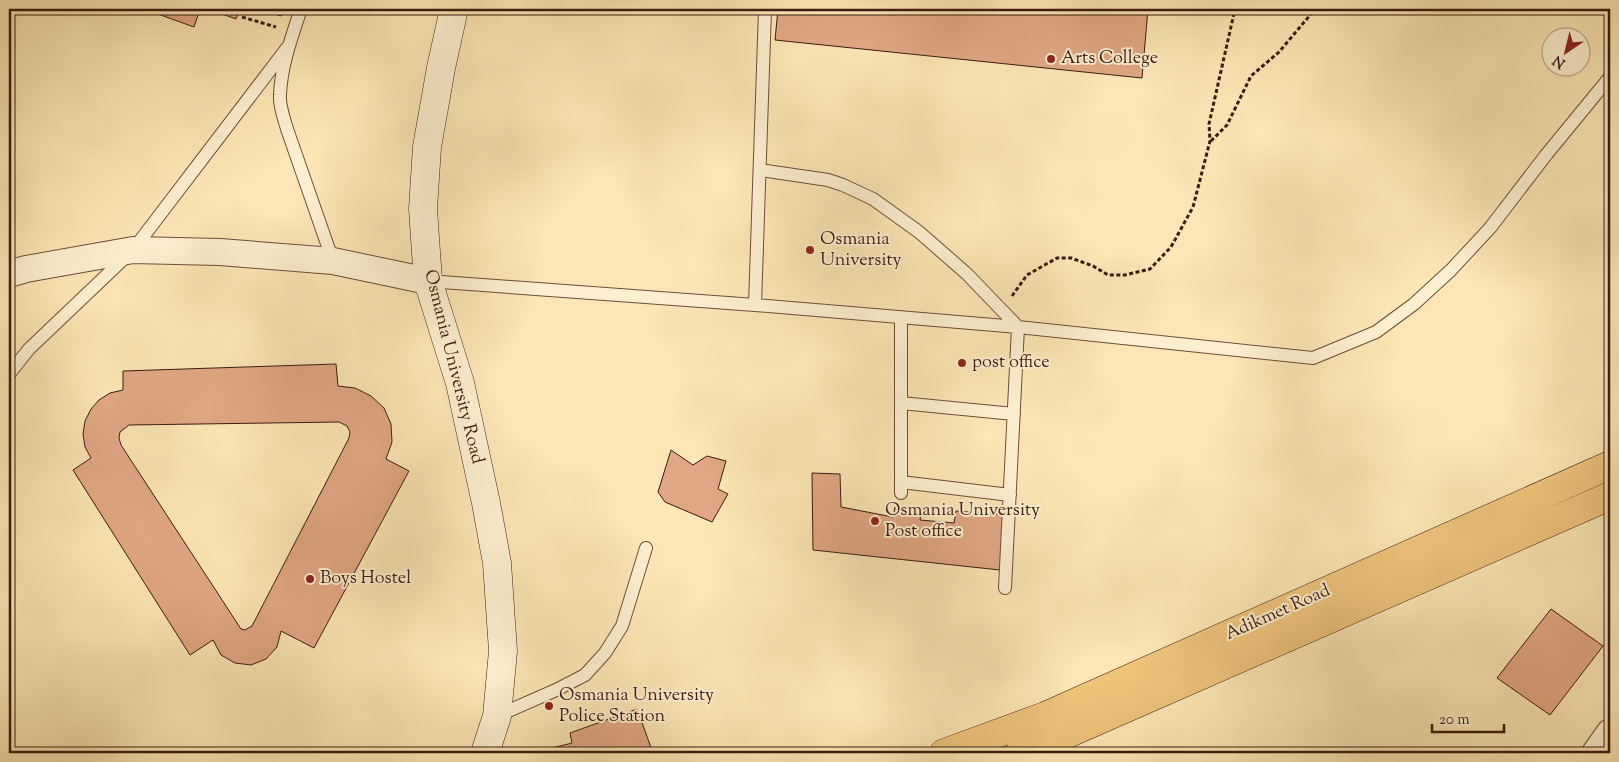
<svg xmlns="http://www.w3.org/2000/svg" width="1619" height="762" font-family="'Sorts Mill Goudy',serif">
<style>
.building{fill:#e1a784;stroke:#3b1b0f;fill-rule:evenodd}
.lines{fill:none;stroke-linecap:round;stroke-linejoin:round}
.service-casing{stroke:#6b4e38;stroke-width:14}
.minor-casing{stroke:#6b4e38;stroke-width:28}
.secondary-casing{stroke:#3b1b0f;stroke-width:29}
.primary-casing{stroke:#3b1b0f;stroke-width:29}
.path{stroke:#3b1b0f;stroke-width:3;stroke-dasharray:4 2.5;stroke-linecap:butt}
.service{stroke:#fdefcf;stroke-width:12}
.minor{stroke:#fdefcf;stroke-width:26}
.secondary{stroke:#fdefcf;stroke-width:28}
.primary{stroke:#eec37a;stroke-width:28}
.poi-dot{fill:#8f2418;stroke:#fdefcf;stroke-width:2}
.labels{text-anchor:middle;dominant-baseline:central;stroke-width:4;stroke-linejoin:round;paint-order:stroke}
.poi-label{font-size:18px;fill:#3b1b0f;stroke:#fdefcf;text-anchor:start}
.street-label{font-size:18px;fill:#3b1b0f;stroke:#fdefcf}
</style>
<rect width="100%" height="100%" fill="#fce6b5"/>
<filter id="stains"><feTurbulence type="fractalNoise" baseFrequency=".004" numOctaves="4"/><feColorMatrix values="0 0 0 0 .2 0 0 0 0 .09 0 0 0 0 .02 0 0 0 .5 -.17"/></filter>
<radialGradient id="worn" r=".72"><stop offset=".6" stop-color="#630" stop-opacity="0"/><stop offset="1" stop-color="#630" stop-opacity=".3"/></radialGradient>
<path class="building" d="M144 9H200L194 27Z
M208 9H240L236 19Z
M260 9H284L281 16Z
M778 9H1148L1142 78 775 40Z
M336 364 338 386 355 388 371 396 384 408 391 424 392 442 386 459 409 471 314 648 281 631 277 647 266 659 251 665 235 663 221 655 213 640 190 655 73 470 91 458 85 447 83 434 85 421 91 409 99 400 110 393 123 390V371ZM339 422 347 426 350 432 349 438 252 626 245 630 241 629 121 445 119 438 120 432 129 425Z
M671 450 693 465 707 456 726 461 718 489 728 494 712 522 665 502 658 492Z
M812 473 840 474 841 507 893 517 895 507 922 509 920 520 954 523 956 511 1005 515 1000 570 813 550Z
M1551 609 1603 646 1550 715 1497 678Z
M637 709 653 753H532L572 743 570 733Z"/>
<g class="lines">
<defs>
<path id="service" d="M301 9C292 36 281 66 280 95 279 106 284 118 287 129L333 261
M760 170 828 180 843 185 873 199 919 232 967 274 1018 327 1005 588
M428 281 755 305 1018 327 1313 358 1376 332 1414 304 1451 270 1490 228 1546 155 1610 77
M755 305 765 9
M9 374 29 349 133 250 287 48
M901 403 1014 414
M901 482 1010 495
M901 493V317
M497 716 556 690 585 675 605 653 622 626 646 548"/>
<path id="minor" d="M9 274 26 269 133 250 220 252 333 261 428 281
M1595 753 1610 732"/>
<path id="secondary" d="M454 9 441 68 427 147 423 209 428 281 460 383 486 503 497 563 503 651 497 716 485 753"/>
<path id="primary" d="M944 753 1045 716 1610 465
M1019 753 1056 739 1610 496"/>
</defs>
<use href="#service" class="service-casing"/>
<use href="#minor" class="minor-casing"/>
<use href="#secondary" class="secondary-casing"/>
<use href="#primary" class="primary-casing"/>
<path class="path" d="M242 17 276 27
M1211 141 1227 125 1251 76 1279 52 1311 14 1314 9
M1012 296 1027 275 1057 258H1071L1093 266 1108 275H1125L1150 269 1171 247 1193 207 1210 141 1209 124 1235 9"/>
<use href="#service" class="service"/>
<use href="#minor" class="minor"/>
<use href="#secondary" class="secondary"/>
<use href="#primary" class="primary"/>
</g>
<g class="poi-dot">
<circle cx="1051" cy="59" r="5"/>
<circle cx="810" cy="250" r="5"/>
<circle cx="962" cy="363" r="5"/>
<circle cx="875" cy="521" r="5"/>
<circle cx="310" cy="579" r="5"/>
<circle cx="549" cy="706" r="5"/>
</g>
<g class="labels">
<g class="poi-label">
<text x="1061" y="59">Arts College</text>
<text x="820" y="240">Osmania<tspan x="820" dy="21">University</tspan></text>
<text x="972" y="363">post office</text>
<text x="885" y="511">Osmania University<tspan x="885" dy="21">Post office</tspan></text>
<text x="320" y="579">Boys Hostel</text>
<text x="559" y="696">Osmania University<tspan x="559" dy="21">Police Station</tspan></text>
</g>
<g class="street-label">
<text transform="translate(453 367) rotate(76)">Osmania University Road</text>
<text transform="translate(1278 613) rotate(-24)">Adikmet Road</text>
</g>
</g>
<rect width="1619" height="762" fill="none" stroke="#fce6b5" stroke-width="30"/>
<rect x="10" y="10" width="1599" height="742" fill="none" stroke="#3b1b0f" stroke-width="2.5"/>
<rect x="15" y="15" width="1589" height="732" fill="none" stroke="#3b1b0f"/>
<g transform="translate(1566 52) rotate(215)"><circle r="24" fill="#fdefcf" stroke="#af9a82"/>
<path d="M0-4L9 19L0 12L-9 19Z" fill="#8f2418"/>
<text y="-8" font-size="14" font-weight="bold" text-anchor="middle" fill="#3b1b0f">N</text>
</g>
<path d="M1432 724v8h72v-8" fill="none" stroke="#3b1b0f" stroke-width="2.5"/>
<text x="1439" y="724" font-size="15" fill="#3b1b0f" stroke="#fdefcf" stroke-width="4" paint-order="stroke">20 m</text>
<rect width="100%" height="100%" filter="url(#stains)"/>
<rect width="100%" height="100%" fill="url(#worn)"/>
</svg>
